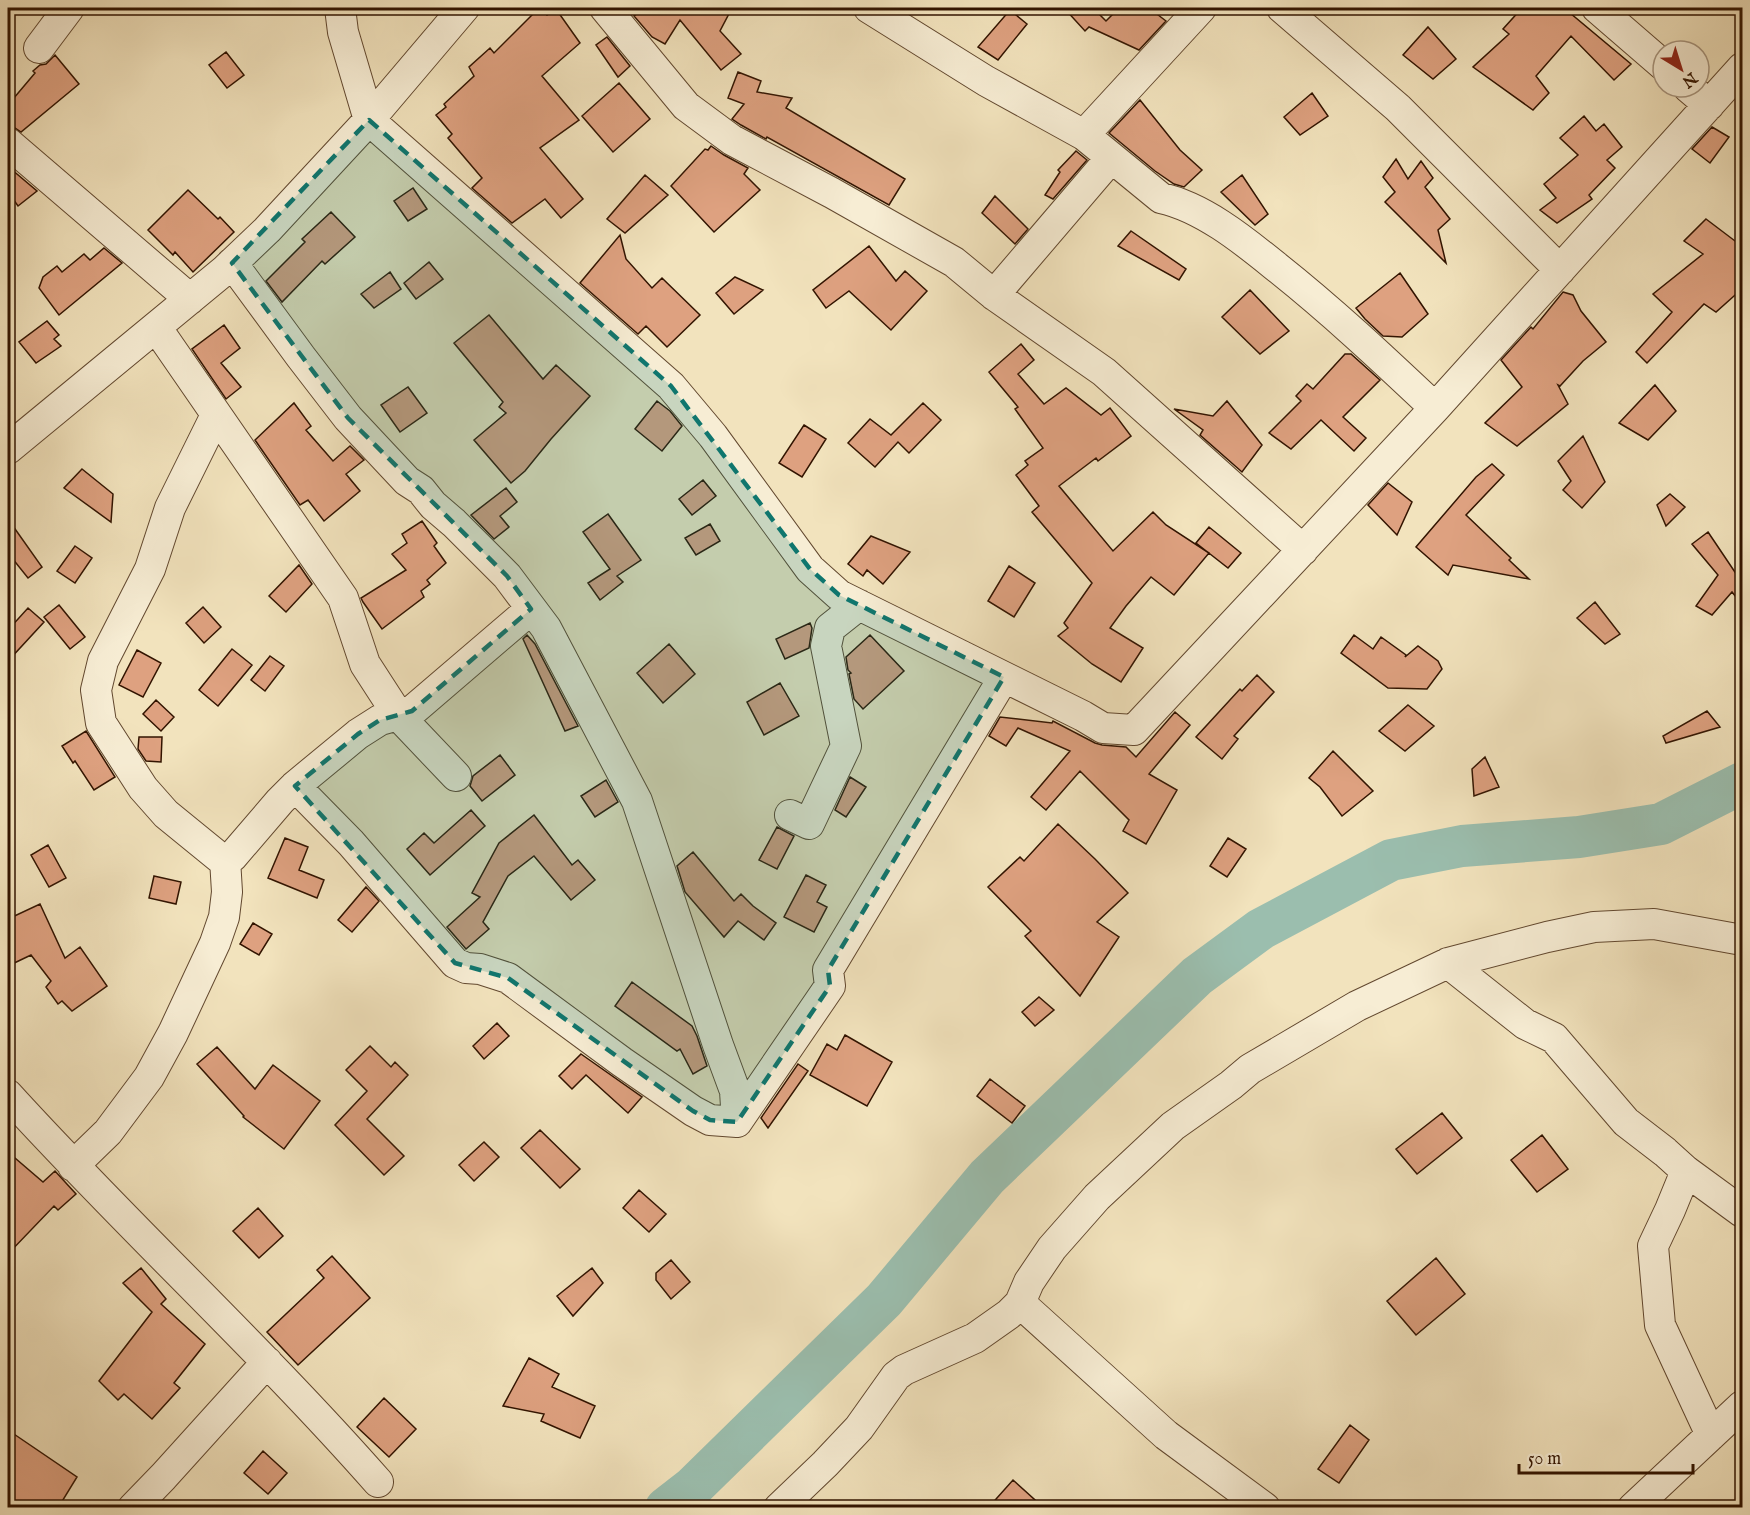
<svg xmlns="http://www.w3.org/2000/svg" width="1750" height="1515" font-family="'IM FELL English',serif">
<style>
.lines{fill:none;stroke-linecap:round;stroke-linejoin:round}
.river{stroke:#9bbeae;stroke-width:42}
.building{fill:#dea180;stroke:#321400;stroke-width:1.5}
.minor-casing{stroke:#62482f;stroke-width:32}
.minor{stroke:#f7edd4;stroke-width:30}
.marked{fill:#0f766e;fill-opacity:0.2;stroke:#0f766e;stroke-width:4.5;stroke-dasharray:12 8;stroke-linejoin:round}
</style>
<rect width="100%" height="100%" fill="#f2e3bd"/>
<filter id="stains"><feTurbulence type="fractalNoise" baseFrequency=".00333" numOctaves="4"/><feColorMatrix values="0 0 0 0 .2 0 0 0 0 .09 0 0 0 0 .02 0 0 0 .5 -.17"/></filter>
<radialGradient id="worn" r=".72"><stop offset=".6" stop-color="#630" stop-opacity="0"/><stop offset="1" stop-color="#630" stop-opacity=".3"/></radialGradient>
<g class="lines">
<path class="river" d="M666 1508 693 1487 884 1300 987 1177 1197 976 1261 929 1391 860 1462 846 1579 837 1661 824 1742 783"/>
</g>
<path class="building" d="M539 8 547 15 556 9 580 43 542 76 579 120 540 148 583 199 561 218 545 199 512 223 472 188 482 178 448 138 452 134 436 115 446 107 444 104 474 76 469 67 490 48 494 53Z
M646 8H732L720 31 741 54 721 70 680 20 665 44 652 37 634 16Z
M1064 8H1093L1106 21 1119 8H1149L1166 21 1139 50 1089 27 1085 31Z
M1522 8H1564L1631 64 1614 80 1571 36 1536 76 1549 93 1533 110 1473 67 1509 34 1503 29Z
M1010 10 1027 24 998 60 978 47Z
M1428 27 1456 59 1433 79 1403 55Z
M607 37 630 66 618 77 596 45Z
M226 52 244 75 227 88 209 65Z
M55 55 79 84 21 132 12 126H8V105L35 73 33 71 40 65 46 64Z
M738 72 761 81 757 92 792 98 786 108 905 179 889 205 767 137 766 139 741 125 732 119 744 104 728 98Z
M619 83 650 119 613 152 582 116Z
M1312 93 1328 116 1300 135 1284 117Z
M1140 100 1180 150 1202 170 1184 187 1174 184 1155 171 1109 133Z
M1584 116 1596 131 1604 124 1622 147 1607 160 1615 168 1589 195 1592 199 1557 223 1540 210 1556 198 1544 184 1578 155 1560 138Z
M1712 127 1729 137 1710 163 1692 149Z
M711 146 724 155 748 168 744 174 760 190 714 232 671 186 705 149 708 150Z
M1076 151 1087 160 1053 199 1045 195 1060 172 1058 170Z
M1396 159 1408 179 1421 161 1433 178 1425 187 1450 219 1438 230 1446 263 1385 202 1395 192 1383 177Z
M11 169 37 191 18 206 8 192V172Z
M645 175 668 195 625 233 607 219Z
M1242 175 1268 214 1255 225 1221 192Z
M413 188 427 209 408 221 394 201Z
M188 190 218 219 220 217 234 232 193 272 175 252 173 255 148 230Z
M995 196 1028 229 1015 244 982 213Z
M331 212 355 237 325 264 322 261 282 302 266 281 305 242 302 239Z
M1706 219 1743 247V288L1716 312 1704 304 1647 363 1636 352 1672 312 1653 294 1703 254 1684 241Z
M1131 231 1186 269 1179 280 1118 246Z
M620 235 626 259 652 288 662 278 700 315 667 347 646 326 638 334 580 283Z
M869 246 896 281 905 271 927 291 891 330 849 291 826 308 813 290Z
M104 248 122 263 59 315 39 288 43 277 57 266 62 272 84 254 90 260Z
M429 262 443 279 416 299 404 283Z
M390 272 401 289 374 308 361 294Z
M1400 273 1428 314 1402 337 1383 336 1365 319 1356 308Z
M735 277 763 290 734 314 716 293Z
M1250 290 1289 331 1260 354 1222 317Z
M1563 292 1573 295 1581 311 1606 342 1583 361 1560 386 1558 385 1568 404 1517 446 1485 423 1522 387 1501 360 1531 327 1533 329Z
M489 315 543 379 556 365 590 396 551 439 525 471 511 483 474 440 506 413 499 407 503 402 454 343Z
M47 321 59 335 54 339 61 346 36 363 19 342Z
M224 325 240 348 221 363 241 387 226 399 192 349Z
M1021 344 1034 360 1018 374 1044 404 1066 388 1101 415 1110 408 1131 436 1098 461 1096 458 1059 486 1113 551 1153 512 1166 525 1209 553 1174 595 1151 577 1126 606 1110 628 1143 648 1121 682 1092 664 1058 636 1068 628 1064 623 1092 583 1032 512 1039 506 1016 475 1028 465 1025 461 1043 448 1015 409 1018 407 989 372Z
M1345 354H1351L1380 380 1343 417 1366 438 1354 451 1321 420 1291 449 1269 433 1301 401 1296 396 1307 384 1313 389Z
M1655 385 1676 411 1648 440 1619 423Z
M408 387 427 413 400 432 381 405Z
M657 401 670 411 682 426 662 451 635 429Z
M1227 401 1262 445 1242 472 1200 435 1203 430 1174 409 1213 416Z
M294 403 311 426 306 430 333 461 350 446 364 460 346 474 360 491 324 521 308 500 300 505 255 440Z
M923 403 941 420 909 453 898 442 875 467 848 443 870 419 891 435Z
M804 425 826 439 802 477 779 463Z
M1583 436 1605 482 1582 508 1563 490 1571 481 1558 461Z
M1492 464 1504 475 1466 515 1511 558 1509 560 1529 579 1453 565 1448 575 1416 547 1476 477Z
M82 469 113 494 111 522 64 488Z
M703 480 716 496 692 515 679 499Z
M1388 483 1412 502 1397 535 1368 505Z
M506 488 517 502 500 516 509 527 494 539 471 515Z
M1670 494 1685 507 1666 526 1657 505Z
M608 514 641 560 617 576 623 582 600 600 588 583 610 569 583 532Z
M8 519 42 567 28 578 8 553Z
M422 521 437 543 434 546 446 563 427 580 430 584 421 591 424 597 382 629 363 602 361 598 406 570 392 554 407 543 402 534Z
M710 524 720 541 696 555 685 538Z
M1209 527 1241 553 1228 568 1196 543Z
M1708 532 1743 584V592L1736 597 1732 592 1712 615 1696 606 1718 575 1692 544Z
M871 536 910 552 883 584 867 570 863 576 848 564Z
M75 546 92 558 75 583 57 571Z
M299 565 312 584 286 612 269 596Z
M1009 566 1035 583 1014 617 988 601Z
M1595 602 1620 634 1605 644 1577 618Z
M59 605 85 637 70 649 44 617Z
M203 607 221 627 204 643 186 623Z
M28 608 44 622 8 661V630Z
M810 623 812 628 809 648 785 659 776 639Z
M527 635 535 644 578 726 565 731 523 639Z
M870 635 904 671 863 709 854 699 849 674 851 673 848 670 846 657Z
M1354 635 1373 649 1381 637 1406 655 1405 657 1418 646 1438 661 1442 669 1427 689 1388 688 1341 653Z
M669 644 695 674 663 703 637 673Z
M232 649 252 665 218 706 199 690Z
M137 650 161 663 143 697 119 685Z
M270 656 284 666 265 691 251 680Z
M1257 675 1274 692 1234 736 1238 739 1222 759 1196 737 1240 689 1242 691Z
M780 683 799 716 764 735 747 702Z
M156 700 174 717 161 731 143 714Z
M1408 705 1434 726 1405 751 1379 731Z
M1707 711 1720 727 1666 743 1663 736Z
M1175 712 1190 725 1149 774 1177 790 1146 844 1123 831 1129 820 1080 771 1046 810 1031 797 1070 751 1018 728 1006 746 989 736 1000 717 1052 723 1053 721 1095 743 1102 745 1126 747 1136 757Z
M86 731 115 777 94 790 75 761 73 763 62 746Z
M139 737H162L161 762 146 761 138 749Z
M1333 751 1373 791 1342 816 1320 787 1309 778Z
M500 755 515 775 482 801 470 786 473 776Z
M1485 757 1499 787 1474 796 1472 769Z
M850 777 866 787 846 817 835 810Z
M606 780 618 802 595 817 581 796Z
M471 810 485 826 430 875 407 849 424 833 434 843Z
M534 815 572 865 578 860 595 880 571 900 534 856 508 876 483 922 489 929 466 949 447 927 480 897 472 893 499 843Z
M1058 824 1095 859 1128 893 1097 922 1119 937 1080 996 1025 936 1031 931 988 887 1020 857 1024 861Z
M777 827 794 836 777 869 759 860Z
M285 838 308 847 299 870 324 880 317 898 268 878Z
M1228 838 1246 849 1227 877 1210 866Z
M48 845 66 878 49 887 31 855Z
M693 852 734 901 741 894 753 906 776 923 764 940 738 921 724 937 685 892 677 866Z
M806 875 826 885 817 902 827 907 814 932 784 917Z
M154 876 181 882 176 904 149 898Z
M366 887 379 901 352 932 338 920Z
M40 904 65 958 80 947 107 986 72 1011 62 1001 58 1004 46 987 51 981 31 955 8 966V919Z
M253 923 272 934 259 955 240 944Z
M632 982 692 1026 697 1036 707 1066 693 1074 680 1049 677 1051 615 1006Z
M1039 997 1054 1010 1035 1026 1022 1012Z
M497 1023 509 1036 484 1059 473 1046Z
M845 1035 892 1062 867 1106 810 1075 827 1044 837 1050Z
M370 1046 391 1067 395 1062 408 1075 367 1119 404 1156 384 1175 335 1125 367 1091 346 1070Z
M217 1047 255 1089 273 1065 320 1101 284 1149 243 1117 244 1116 197 1064Z
M581 1054 642 1097 628 1113 586 1075 572 1089 559 1076Z
M798 1064 808 1071 768 1128 761 1118Z
M990 1079 1025 1106 1012 1123 977 1096Z
M1442 1113 1462 1138 1417 1174 1396 1149Z
M540 1130 580 1169 560 1188 521 1148Z
M1542 1135 1568 1169 1537 1192 1511 1160Z
M484 1142 499 1157 474 1181 459 1165Z
M8 1152 43 1182 55 1171 76 1194 58 1210 54 1206 8 1254Z
M639 1190 666 1214 649 1232 623 1208Z
M258 1208 283 1236 259 1258 233 1231Z
M332 1256 370 1298 298 1365 267 1332 324 1278 317 1270Z
M1436 1258 1465 1294 1416 1335 1387 1301Z
M671 1260 690 1282 671 1299 656 1280V1273Z
M141 1268 166 1299 161 1304 205 1344 174 1383 180 1388 152 1419 124 1394 118 1400 99 1381 152 1312 123 1283Z
M592 1268 603 1283 573 1316 557 1296Z
M529 1358 559 1374 552 1387 595 1406 580 1438 541 1421 544 1414 503 1406Z
M384 1398 416 1429 389 1457 357 1427Z
M1350 1425 1369 1440 1339 1483 1318 1469Z
M8 1430 77 1477 58 1508H8Z
M263 1451 287 1473 268 1494 244 1473Z
M1013 1480 1044 1508H988Z"/>
<g class="lines">
<defs>
<path id="minor" d="M340 8 343 32 369 120 671 386 713 436 810 569 839 595 1083 716 1103 728 1134 730 1435 408 1742 68
M605 8 686 106 732 140 832 193 954 262 994 295 1104 372 1303 550
M869 8 986 81 1084 135 1161 198C1202 207 1242 239 1274 265 1331 310 1383 359 1435 408
M1282 8 1398 108 1560 270
M1597 8 1663 65
M39 48 69 8
M1688 87 1709 105
M1084 135 1201 8
M8 143 190 299
M232 263 301 357 348 418 407 481 421 490 433 505 454 523 507 576 546 628 637 801 718 1045 735 1091 737 1122
M994 295 1111 158
M156 327 343 598 365 664 398 715 456 776
M216 415 170 508 150 569 103 661 96 690 101 723 143 788 166 814 220 858 225 859 232 857 280 801 295 786 358 734 380 720 412 711 531 609
M8 449 225 270 267 230 369 120 464 8
M295 786 351 843 455 963 466 968 480 969 508 978 622 1062 693 1111 710 1120 737 1122
M790 815 809 824 846 746 826 646 830 628 859 605
M1448 963 1525 1024 1554 1038 1626 1122 1665 1152 1686 1171 1742 1212
M8 1095C128 1227 260 1348 378 1482
M737 1122 830 986 828 970 1004 677
M73 1166 108 1132 149 1077 173 1033 215 943 224 917 227 892 225 859
M1686 1171 1670 1210 1653 1246 1660 1325 1711 1435
M1020 1303 1166 1435 1265 1508
M133 1508 163 1477 267 1362
M779 1508 825 1464 859 1428 896 1376 904 1370 975 1338 1009 1314 1020 1303 1029 1282 1052 1248 1097 1197 1173 1126 1231 1085 1250 1069 1357 1006 1448 963 1547 937 1594 927 1654 924 1742 940
M1633 1508 1742 1406"/>
</defs>
<use href="#minor" class="minor-casing"/>
<use href="#minor" class="minor"/>
</g>
<path class="marked" d="M369 120 671 386 810 569 839 595 1004 677 828 970 830 986 737 1122 710 1120 693 1111 508 978 455 963 295 786 358 734 380 720 412 711 531 609 507 576 348 418 232 263Z"/>
<rect width="1750" height="1515" fill="none" stroke="#f2e3bd" stroke-width="30"/>
<rect x="9" y="9" width="1732" height="1497" fill="none" stroke="#321400" stroke-width="3"/>
<rect x="15" y="15" width="1720" height="1485" fill="none" stroke="#321400" stroke-width="1.5"/>
<g transform="translate(1681 69) rotate(142)"><circle r="28" fill="#f7edd4" stroke="#a8967f" stroke-width="1.5"/>
<path d="M0-4.5L10 22L0 15L-10 22Z" fill="#8f2418"/>
<text y="-9" font-size="16" font-weight="bold" text-anchor="middle" fill="#321400">N</text>
</g>
<path d="M1519 1464v9h174v-9" fill="none" stroke="#321400" stroke-width="3"/>
<text x="1528" y="1464" font-size="18" fill="#321400" stroke="#f7edd4" stroke-width="4.5" paint-order="stroke">50 m</text>
<rect width="100%" height="100%" filter="url(#stains)"/>
<rect width="100%" height="100%" fill="url(#worn)"/>
</svg>
